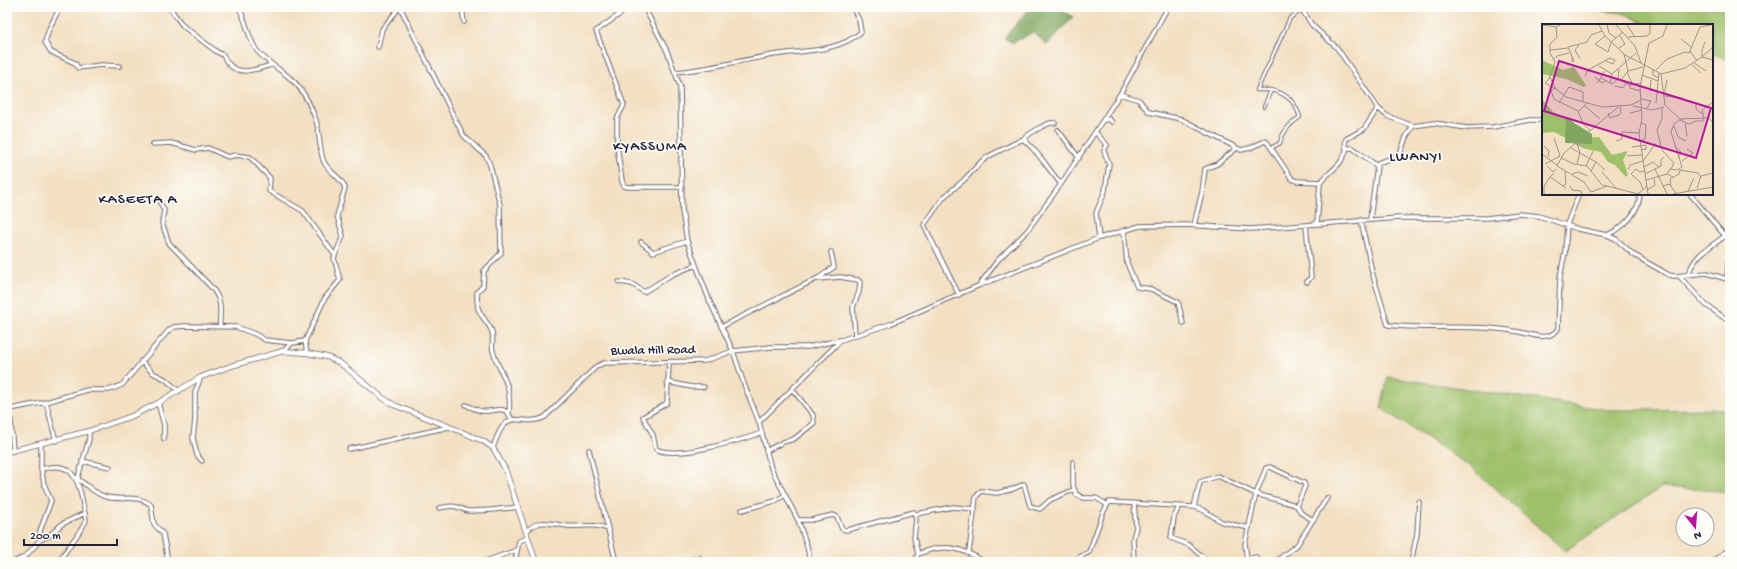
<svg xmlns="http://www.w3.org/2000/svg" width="1737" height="569" font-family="'Gochi Hand',sans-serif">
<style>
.green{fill:#9fc06a;stroke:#607152}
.forest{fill:#7fa65e;stroke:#50644c}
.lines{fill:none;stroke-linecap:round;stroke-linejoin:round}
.pedestrian-casing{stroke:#6b646b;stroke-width:4.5}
.minor-casing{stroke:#6b646b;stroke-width:5.5}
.tertiary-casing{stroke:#6b646b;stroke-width:6}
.pedestrian{stroke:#fff;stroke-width:2.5}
.minor{stroke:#fff;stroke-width:3.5}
.tertiary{stroke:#fff;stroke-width:4.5}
.labels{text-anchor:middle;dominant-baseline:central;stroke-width:3.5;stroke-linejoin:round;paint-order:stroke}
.street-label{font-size:13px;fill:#22223b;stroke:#fdfcf7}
.quarter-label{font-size:15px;letter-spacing:1px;fill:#22223b;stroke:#fdfcf7}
.inset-road{fill:none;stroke:#9f948d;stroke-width:1}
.view{fill:#b5179e;fill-opacity:0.15;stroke:#b5179e;stroke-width:2}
.inset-edge{fill:none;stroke:#22223b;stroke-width:2}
</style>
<rect width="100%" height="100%" fill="#fdfcf7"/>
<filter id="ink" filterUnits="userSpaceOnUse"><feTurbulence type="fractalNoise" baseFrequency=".025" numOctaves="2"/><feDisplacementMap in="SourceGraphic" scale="8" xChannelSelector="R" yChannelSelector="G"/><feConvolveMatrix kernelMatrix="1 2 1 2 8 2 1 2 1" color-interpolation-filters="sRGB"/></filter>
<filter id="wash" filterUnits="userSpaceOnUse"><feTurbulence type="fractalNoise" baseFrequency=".012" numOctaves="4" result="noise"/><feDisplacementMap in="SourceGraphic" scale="16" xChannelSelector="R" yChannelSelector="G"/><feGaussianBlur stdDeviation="0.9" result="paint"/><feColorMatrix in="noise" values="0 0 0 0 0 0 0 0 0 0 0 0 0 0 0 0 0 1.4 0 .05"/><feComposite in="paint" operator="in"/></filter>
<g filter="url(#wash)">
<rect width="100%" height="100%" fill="#f3e0c3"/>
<path class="green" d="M1553 7H1730V61L1712 53V25H1649L1623 13Z
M1388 377 1609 410 1730 409V492L1662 487 1565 551 1471 467 1381 408Z"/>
<path class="forest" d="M1031 7H1057L1073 17 1047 45 1033 32 1013 43 1004 38Z"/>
</g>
<g filter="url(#ink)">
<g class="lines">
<defs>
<path id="pedestrian" d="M1264 107 1271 90H1257L1290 18 1302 10
M1271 148 1280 143C1282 132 1291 123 1300 117 1295 102 1288 94 1271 90"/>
<path id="minor" d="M60 7 49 29 45 42 51 52 75 63 78 68 101 65 119 66
M169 7 183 26 217 52 223 55C233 78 252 71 271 65
M238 7C248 21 247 39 258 52 268 63 280 69 291 79 302 88 309 102 314 115 321 130 318 148 324 162 329 173 342 177 345 188L337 216 343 236 334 258 340 280 325 298 305 341 292 343 283 351
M400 7 456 121 464 136 486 156 490 165 500 205 501 253 484 271 483 286 477 292C477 297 477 303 478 308 480 316 489 323 492 332 494 338 491 345 493 351 501 377 512 382 509 413
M462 7 464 22
M630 7 596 31 624 105 617 119V146L622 181 624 186 628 187H682
M644 7 667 51 680 86 682 211 687 241 710 302 733 351 744 384 759 422 771 468 798 520 807 546 810 562
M1300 7 1312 25 1337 48 1378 108 1364 129 1346 139C1344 144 1347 147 1346 151 1342 166 1328 172 1320 183L1317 224
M378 47 382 29 400 7
M676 72C709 69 741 60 773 55 802 50 837 53 861 32L859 20 852 7
M1120 94 1139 100 1149 112 1181 119 1241 150 1250 148 1265 141 1267 142 1292 179 1297 181 1321 182
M1378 108 1387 116 1413 126 1434 123 1467 128 1493 127 1530 120H1543
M1105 120 1109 119 1112 122
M1058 130 1079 158
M1096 133 1107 145 1104 151 1109 164 1105 191 1096 213 1099 238
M1026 142 1025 138C1030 133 1049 121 1055 123
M153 144 171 143 196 150 208 148 228 157 235 155 250 157 270 178 269 191 303 211 334 254
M1346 148H1353L1377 166
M161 204 164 210 162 223 169 243 212 288C224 303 219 311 220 327
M1370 219 1377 166 1380 162 1393 158 1400 154 1406 137 1413 126
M1361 220 1372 272 1388 325C1434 331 1482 322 1528 334 1539 337 1550 339 1558 329L1560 277 1565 252 1567 224 1579 194
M1194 225 1202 192 1205 169 1217 164 1237 148
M1306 225 1311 277 1307 282
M1124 230 1127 263 1137 287 1151 289 1178 302 1183 323
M1607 235C1624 228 1639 212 1640 194
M641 242 653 252 687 241
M1688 274C1697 252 1708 249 1725 236L1690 194
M1679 276 1706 305 1730 322
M818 279 840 277 858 280 860 282 859 292 853 307 855 335
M1727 279 1728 262
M619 282 632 284 644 292 671 275 696 265
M980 284 998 260 1027 231 1061 184 1120 94 1168 7
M959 295 924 225 944 197 964 180 981 162 989 156 1023 139C1037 150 1049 170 1061 184
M721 327 820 277 834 267 831 252
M305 341 307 353
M141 361 153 373 165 379 179 391
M669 362 667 403 643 417 653 435 656 449C675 460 741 440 762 433
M201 377 195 392V420L193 438 197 455 202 461
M667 382 692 387H704
M158 403 164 425V439
M466 405C471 407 476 410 482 411 496 413 504 402 512 420
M759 422 841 340 890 324 980 285 1099 238 1140 226 1186 225 1251 229 1399 218H1487L1520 214 1539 216 1578 229 1607 235 1616 239 1634 255 1669 275 1674 276 1707 273 1730 280
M56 441 46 402 87 390H109L122 385 169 330 174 327 184 326 236 327 255 334 265 340 291 343
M41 444V469C47 468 54 466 60 467 81 470 82 503 86 520 86 524 63 555 58 562
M493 448C508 400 520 430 545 417L597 366 604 363 705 361 733 351 771 347H808L840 340
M349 449 449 427
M589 450 616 562
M13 451 10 409 46 402
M766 451 783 442 794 439 814 423 813 415 792 389
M82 461 110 467
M1073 462V485L1076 494 1083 498H1096L1106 504
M74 477C86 483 93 493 106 497 122 501 138 494 151 505L154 524 163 534 168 561
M77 481 89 439V431
M1134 503 1136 527 1133 539 1134 562
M1179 507 1174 517 1171 538 1189 545 1204 558 1215 562
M1194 507 1200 482 1218 476 1256 494 1292 504 1297 506 1301 513 1313 520
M439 508C445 507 452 505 457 507 462 508 464 511 469 511 485 511 502 509 519 507
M742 510 775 501 785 495
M916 514 953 507 975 509
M798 520H811L833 515 837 517 842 529 847 530 914 512 916 519 914 538 918 554
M526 532C539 517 551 524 567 526 582 527 593 523 608 529
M40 540 49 536 62 524 85 513
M969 552 976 497 981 491 997 493 1013 489 1024 484 1030 506 1040 509 1050 500 1073 490
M1247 559 1256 557 1259 562
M14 562 26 556 40 540V531L51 501 44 484 41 469
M483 562 517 550
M515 562 519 541 528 538
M685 562 699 557 703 562
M915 562 918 554C944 543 961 547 985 562
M1074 562 1078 558 1089 552 1103 513 1109 502 1194 507 1203 510 1222 522 1249 528
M1245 562 1247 559 1245 544 1256 494 1266 468 1270 467 1304 483 1305 486 1297 506
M1275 562 1297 545 1327 498
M1411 562 1417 534 1419 502
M1711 562 1730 549"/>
<path id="tertiary" d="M7 452 89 431 132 416 158 403 201 377 231 366 283 351 307 353 327 357 340 363 383 398 394 405 450 427 483 441 493 448 505 469 536 562"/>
</defs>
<use href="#pedestrian" class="pedestrian-casing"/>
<use href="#minor" class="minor-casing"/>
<use href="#tertiary" class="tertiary-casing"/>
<use href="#pedestrian" class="pedestrian"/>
<use href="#minor" class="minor"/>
<use href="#tertiary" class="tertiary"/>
</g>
</g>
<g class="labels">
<g class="street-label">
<text transform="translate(653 351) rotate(-1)">Bwala Hill Road</text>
</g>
<g class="quarter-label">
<text x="650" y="147">KYASSUMA</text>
<text x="1416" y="157">LWANYI</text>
<text x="138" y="200">KASEETA A</text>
</g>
</g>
<g transform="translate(1542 24)">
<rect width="171" height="171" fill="#f3e0c3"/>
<path d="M0 36 21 46 32 43 44 61 42 63 24 55 0 50ZM0 75 12 89 29 96 44 114 57 113 70 131 86 127 81 136 86 151 84 153 73 141 66 138 59 128 44 125 12 108 0 109Z" fill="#9fc06a"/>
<path d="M24 94 50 110V120L23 119Z" fill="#7fa65e"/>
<path class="inset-road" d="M1 1 14 3 18 1M57 1 63 12 83 31 99 39M65 1 67 9 74 14M74 1 93 22 99 39 119 50 123 81M85 1 93 13M63 12 53 20 66 28 69 18 81 8M86 13 105 12 108 9V1M139 15 149 23M163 18 160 26V33L171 23M37 21 33 26 38 35M77 24 83 20 78 12M8 26 26 24M148 27 155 37M82 30 86 47M30 33V38L32 37 26 23 45 18 49 11 60 7M12 35 15 32 27 29M152 39 164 47M150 41 159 49M57 42 70 50M77 45 76 55 87 61 99 59M111 45V51L117 54M114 46 125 35 143 28 147 29 158 3 169 1M85 48 90 59M119 50 143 44 160 33 171 36M100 51 116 57M43 52 46 46 68 34 73 36 71 40 64 37M8 53 14 65 24 73 60 83 89 81 99 76M53 53 60 59 63 57M59 54 70 60 76 55M79 56 86 47 101 43M109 56 108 66 115 67M55 59 63 47M68 59 70 50 94 29M88 61V64L98 67M73 62 81 64 84 59M13 64 9 67 12 75 36 87M14 65 3 59 7 55 13 38 8 29V20L15 13 14 3M122 72 125 56M123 72 141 74M99 75 109 77 105 84M17 79 27 63 41 68V78M45 79 36 88 42 101 48 106M114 79 117 49M154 80V85L160 90M123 81 138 95 166 94 171 98M43 82 58 95M91 82 111 86 122 83M76 83 22 129 15 142 42 158 49 168 65 162 96 170 105 162M120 84V95L115 106 120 126 132 139 129 145M66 89 68 94 77 91 79 89 78 82M88 89 100 86M162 94 160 86 171 78M138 96 147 100 154 97H161V94M143 99 145 112M132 102 136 113 144 117M12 114 18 132M74 117 80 115V108L97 109M98 117 103 115 104 101 99 99M32 119 43 124M132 121 139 128 136 134M2 122 7 127 6 133M90 123 104 121V125L99 126M29 124 54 138 49 147M0 130 15 141M85 132 100 131M19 134 32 140 45 142 60 161 65 162M101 137 114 119M140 137 151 129 145 125M54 138 63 146M3 140 18 132M35 140 38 128 35 120M5 142 11 148 14 145M44 142 51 127M102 143 111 138 117 143M113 145 125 170M86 146 88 141 101 137M138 146 156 149 159 153M60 148 74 164M12 149 8 153 24 164M30 150 36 148 46 152M103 150 119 142V136L122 133M125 150 128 145 135 146 140 143 129 108 132 100 139 95M104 156 125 150 131 153M21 162 24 160 23 147M28 162 30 166 39 167 40 170M121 162 127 160 134 169M129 162 128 155 137 150 138 146M155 164 159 152 171 149M101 165 98 158 89 150 94 145 98 148 102 147M105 166 113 161 112 155M146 167 152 154M2 170V162L8 153M106 170 97 109 100 94 98 63 107 19 121 12 125 1M131 170 171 163"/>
<path class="view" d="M17 37 169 84 154 134 2 87Z"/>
<rect width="171" height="171" class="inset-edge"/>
</g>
<rect width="1737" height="569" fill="none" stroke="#fdfcf7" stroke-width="24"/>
<g transform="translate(1695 527) rotate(163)"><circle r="19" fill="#fdfcf7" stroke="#a5a5ac"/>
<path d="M0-3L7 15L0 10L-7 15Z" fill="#b5179e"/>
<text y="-6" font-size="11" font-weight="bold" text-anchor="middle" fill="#22223b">N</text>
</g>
<path d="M24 539v6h93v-6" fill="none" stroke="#22223b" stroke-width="2"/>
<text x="30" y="539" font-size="12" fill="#22223b" stroke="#fdfcf7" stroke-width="3" paint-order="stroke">200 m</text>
</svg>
